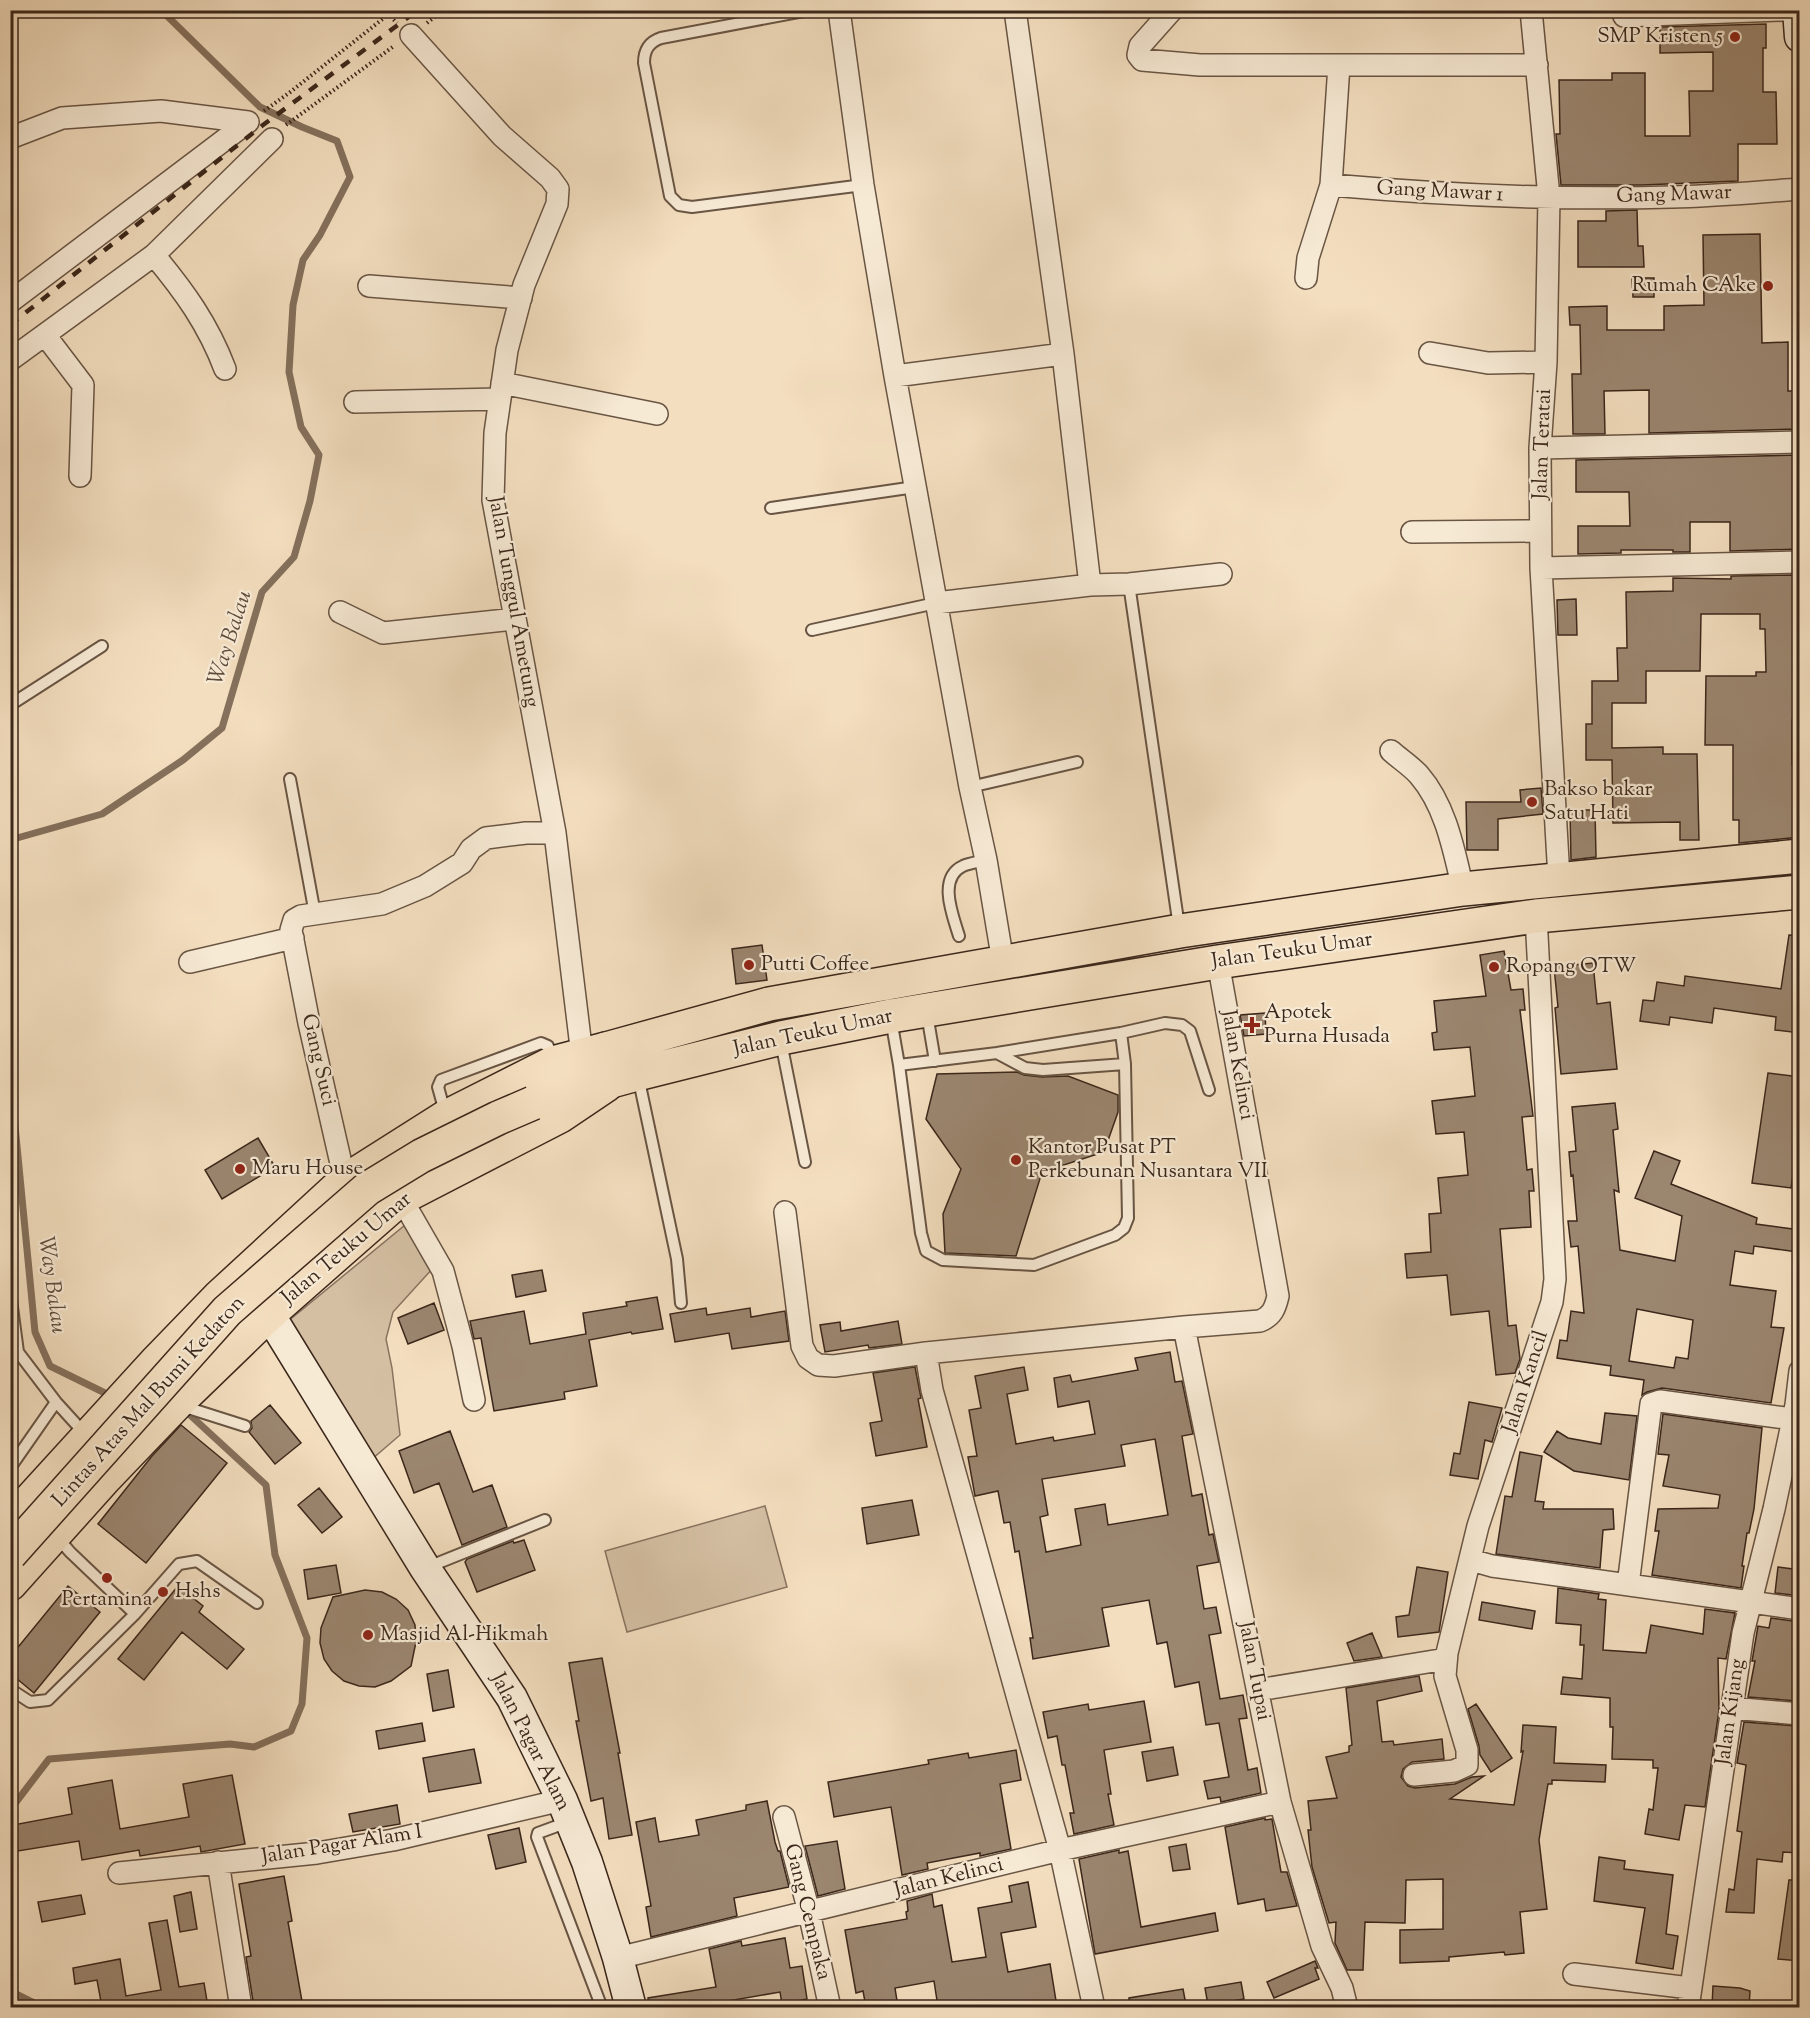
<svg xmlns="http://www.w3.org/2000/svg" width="1810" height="2018" font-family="'Sorts Mill Goudy',serif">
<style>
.green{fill:#d4bfa3;stroke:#88735f;stroke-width:1.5}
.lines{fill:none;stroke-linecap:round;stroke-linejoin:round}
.stream{stroke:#84705c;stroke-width:7}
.building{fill:#9b8670;stroke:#3b271b;stroke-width:1.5;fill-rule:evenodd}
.lane-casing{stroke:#695544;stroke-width:14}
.street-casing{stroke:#695544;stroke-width:24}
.secondary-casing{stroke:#3b271b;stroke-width:33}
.primary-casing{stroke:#3b271b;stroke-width:36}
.highway-casing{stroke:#3b271b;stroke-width:36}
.path{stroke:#3b271b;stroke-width:4;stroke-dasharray:1.5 3;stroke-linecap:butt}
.lane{stroke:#f7ead5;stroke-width:10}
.street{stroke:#f7ead5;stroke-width:21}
.secondary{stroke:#f7ead5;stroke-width:30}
.primary{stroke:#f3debf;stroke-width:33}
.highway{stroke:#f3debf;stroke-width:33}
.rail{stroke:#3b271b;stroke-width:4.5;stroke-dasharray:10 10;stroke-linecap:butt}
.highway-bridge-casing{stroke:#3b271b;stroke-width:36;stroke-linecap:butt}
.highway-bridge{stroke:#f3debf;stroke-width:33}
.poi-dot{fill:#8f2418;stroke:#f7ead5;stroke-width:2}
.labels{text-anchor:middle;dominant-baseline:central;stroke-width:4.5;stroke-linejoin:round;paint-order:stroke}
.poi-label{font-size:21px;fill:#3b271b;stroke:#f7ead5;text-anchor:start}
.street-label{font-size:21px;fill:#3b271b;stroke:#f7ead5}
.water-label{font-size:22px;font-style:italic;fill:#5f4b3b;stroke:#f7ead5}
</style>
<rect width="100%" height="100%" fill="#f3debf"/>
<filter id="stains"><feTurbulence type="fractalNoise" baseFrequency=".00333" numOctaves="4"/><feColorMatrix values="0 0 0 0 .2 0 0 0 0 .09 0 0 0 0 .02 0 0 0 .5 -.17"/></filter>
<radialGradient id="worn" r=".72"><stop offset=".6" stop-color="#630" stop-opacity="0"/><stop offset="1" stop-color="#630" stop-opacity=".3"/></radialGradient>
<path class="green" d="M410 1221 433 1268 393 1312 386 1339 392 1368 400 1435 365 1465 281 1327Z
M765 1506 787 1587 627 1632 605 1551Z"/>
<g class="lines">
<path class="stream" d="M10 840 102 814 183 760 222 728 262 592 294 557 310 501 319 455 301 427 289 372 293 305 303 260 320 235 350 177 337 141 302 127 260 107 161 10
M10 1074 35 1332 50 1366 105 1393
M10 1810 49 1759 230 1744 254 1747 291 1731 302 1704 307 1638 275 1555 266 1485 190 1415
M10 1991 44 2008"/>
</g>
<path class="building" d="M1766 24V48H1763V92H1776L1777 144H1738V181L1642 185H1561L1556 134H1560L1559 80H1612V73H1645V136H1690L1689 91H1713V52L1660 53V27Z
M1637 210 1638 246H1643L1644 267H1578V221H1606V211Z
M1760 234 1762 343 1788 342V391H1798V429L1649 433V390L1604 391 1605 434H1573L1572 374H1581L1580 325H1570L1569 307 1607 306V330H1664V306L1704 305 1703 235Z
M1632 278H1654V297H1633Z
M1800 455V549L1730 551V522H1690V552H1673V550H1621V553L1578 554V526H1630L1629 492H1576V460Z
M1798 575 1800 657H1794V699H1800V719L1792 720V765H1800V837L1739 843V820H1733V745H1705L1706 676H1756V672H1766L1765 629H1760V614H1701L1700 671H1646V703H1612V748L1663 747V754H1697L1699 840H1680V822L1613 823 1612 760H1586V724H1592V681H1618L1617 648H1627L1626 592 1673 591V578L1731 579V576Z
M1576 599 1577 635H1558L1557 600Z
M1541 788 1543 814 1498 819V850H1467L1466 802H1521L1520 790Z
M1570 810H1595L1596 857 1571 860Z
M1789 935 1800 936V1033L1775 1030 1776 1017 1714 1008 1712 1023 1670 1017 1669 1025 1640 1021 1643 1000 1654 1001 1657 982 1684 986 1685 976 1781 989Z
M762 945 767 980 736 984 732 949Z
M1504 951 1511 990 1523 989 1525 1010H1520L1533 1116 1522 1117 1527 1170 1532 1169 1534 1191H1529L1531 1227 1500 1229 1508 1326 1516 1325 1520 1359 1515 1373 1496 1375 1489 1311 1451 1315 1447 1275 1407 1278 1405 1254 1431 1252 1429 1214 1441 1213 1438 1178 1468 1175 1464 1132 1436 1134 1432 1101 1475 1096 1470 1047 1434 1050 1432 1033 1437 1032 1434 1001 1486 996 1480 955Z
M1593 963 1597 1004 1610 1002 1617 1069 1561 1074 1555 1008 1558 1007 1554 967Z
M1265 1013 1266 1034 1244 1036 1240 1015Z
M1017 1072 1024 1075 1042 1077 1068 1076 1118 1095V1112L1104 1152 1042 1172 1016 1256 945 1253 943 1214 961 1169 926 1119 937 1074Z
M1768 1073 1800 1077 1793 1131 1799 1132 1791 1188 1752 1183Z
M1615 1103 1618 1129 1613 1130 1619 1192 1614 1190 1620 1250 1675 1261 1682 1216 1635 1198 1654 1151 1680 1161 1671 1184 1757 1218 1756 1224 1800 1230 1797 1252 1754 1246 1753 1254 1735 1251 1730 1285 1776 1291 1771 1327 1784 1328 1771 1403 1662 1388 1647 1392 1642 1395 1644 1380 1610 1375 1611 1366 1557 1358 1560 1340 1567 1341 1571 1311 1584 1313 1578 1246 1571 1247 1568 1221H1577L1573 1175 1571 1176 1569 1152 1576 1151 1572 1107ZM1637 1309 1693 1320 1688 1359 1676 1357 1674 1368 1629 1361Z
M258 1138 275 1167 222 1199 205 1170Z
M542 1270 546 1291 516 1297 512 1275Z
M657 1297 663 1329 632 1334 631 1332 589 1340 597 1386 564 1392 565 1399 494 1411 481 1338 474 1339 470 1321 524 1311 530 1344 586 1334 583 1313 627 1306 626 1302Z
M434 1303 444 1330 408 1344 398 1318Z
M706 1308 707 1315 750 1308 751 1317 785 1311 789 1341 732 1349 729 1333 675 1342 670 1314Z
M898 1321 902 1344 869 1348 868 1345 825 1352 820 1325 840 1322 841 1331Z
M1170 1352 1175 1382 1182 1381 1193 1434 1182 1436 1192 1496 1202 1494 1209 1535 1213 1534 1219 1562 1197 1566 1204 1609 1216 1607 1221 1633 1209 1635 1220 1699 1243 1695 1247 1718 1239 1719 1248 1770 1257 1768 1261 1793 1221 1802 1220 1797 1208 1799 1204 1781 1229 1777 1219 1723 1206 1725 1199 1682 1175 1687 1167 1642 1157 1644 1149 1600 1102 1608 1109 1646 1033 1659 1030 1638H1033L1019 1551 1015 1552 1010 1522 1004 1523 998 1491 975 1496 968 1457 977 1456 969 1410 981 1408 975 1376 1024 1367 1028 1390 1007 1394 1016 1444 1053 1437 1054 1441 1095 1434 1089 1401 1058 1407 1054 1378 1070 1375 1072 1382 1138 1370 1135 1358ZM1155 1439 1168 1515 1108 1525 1105 1504 1075 1509 1081 1545 1046 1552 1040 1517 1048 1515 1042 1479 1125 1466 1121 1445Z
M915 1367 921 1398 918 1399 927 1447 876 1456 870 1423 882 1421 873 1373Z
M1469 1402 1502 1408 1492 1442 1485 1440 1478 1479 1450 1475 1454 1453 1460 1454Z
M270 1405 301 1443 275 1464 249 1432 252 1428 251 1421Z
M1605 1413 1637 1416 1629 1480 1574 1471 1544 1452 1557 1431 1568 1438 1601 1444Z
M1663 1414 1762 1428 1754 1509 1749 1533H1747L1742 1566H1744L1741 1588 1652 1575 1659 1531H1655L1658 1509 1718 1508 1720 1495 1663 1486 1669 1455 1658 1454Z
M181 1425 227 1463 146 1563 98 1524 152 1456Z
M450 1431 473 1492 492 1485 507 1527 462 1545 439 1483 414 1493 399 1451Z
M1520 1452 1542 1456 1535 1501 1544 1502 1543 1509H1613L1614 1529 1603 1530 1600 1568 1496 1554 1505 1496 1512 1497Z
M319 1488 342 1517 322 1533 298 1505Z
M912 1500 919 1535 867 1544 862 1508Z
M524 1540 535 1570 477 1592 465 1562 467 1559 513 1541 514 1543Z
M336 1565 341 1593 308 1599 304 1570Z
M1417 1567 1448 1572 1439 1632 1398 1637 1396 1617 1409 1615Z
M1778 1567 1800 1570V1596L1775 1593Z
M68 1586 100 1612 34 1693 10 1673V1657Z
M178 1586 203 1606 199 1612 244 1649 227 1669 182 1632 144 1680 118 1659Z
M1558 1588 1599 1594 1598 1599 1606 1600 1603 1650 1646 1653 1651 1625 1703 1634 1705 1609 1735 1613 1726 1659 1718 1658 1719 1710 1705 1807 1685 1805 1679 1840 1645 1834 1649 1809 1653 1810 1658 1768H1653V1760L1612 1759 1613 1727H1610V1698L1561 1694 1563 1677 1582 1679 1584 1645H1580L1581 1625 1556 1623Z
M365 1590 382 1592 396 1599 408 1610 415 1625 416 1642 411 1666 391 1681 375 1687 359 1686 344 1681 332 1671 324 1659 320 1643 321 1628 333 1597Z
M1482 1602 1535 1611 1532 1629 1479 1620Z
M1771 1618 1800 1622 1797 1701 1748 1697 1755 1661H1752L1758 1626 1769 1628Z
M1372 1633 1382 1657 1354 1661 1347 1643Z
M602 1658 620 1753H618L632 1835 609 1839 603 1798 591 1801 576 1721H579L569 1663Z
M448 1670 454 1707 433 1711 427 1674Z
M1419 1676 1422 1691 1377 1701 1382 1742 1393 1741 1394 1745 1442 1739 1444 1759 1412 1762 1403 1769 1401 1777 1408 1786 1415 1788 1455 1784 1472 1777 1484 1776 1450 1799 1514 1805 1523 1751 1521 1752 1523 1725 1556 1727 1554 1763 1606 1765 1605 1782 1552 1780V1784H1548L1539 1840 1547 1909 1520 1912 1524 1953 1505 1955 1504 1952 1449 1957V1961L1400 1963V1930L1443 1929V1879L1406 1880 1405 1923 1365 1922 1363 1970H1347L1335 1943 1336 1922 1329 1923 1312 1867 1308 1830H1311L1308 1801 1337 1798 1326 1757 1349 1752V1746L1352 1745 1346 1688Z
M1144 1701 1151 1742 1104 1750 1111 1794H1108L1114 1825 1074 1834 1070 1813H1074L1065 1765H1062L1057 1736 1048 1738 1043 1712 1088 1704 1089 1710Z
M1476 1704 1512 1758 1491 1772 1480 1755 1479 1746 1468 1709Z
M1744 1722 1796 1726 1795 1730H1800V1853L1783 1852 1782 1862 1757 1859 1754 1913 1726 1912 1729 1889 1734 1890 1742 1832 1737 1831 1746 1765 1737 1763Z
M422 1723 425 1741 379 1749 376 1731Z
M1173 1747 1178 1775 1147 1781 1142 1752Z
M474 1749 481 1783 429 1792 423 1758Z
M1016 1750 1021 1780 1000 1784 1011 1849 980 1856V1853L927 1863 928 1869 902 1875 891 1807 834 1817 828 1782 929 1764 928 1760 968 1753 969 1758Z
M232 1775 245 1844 201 1852 200 1846 140 1856 139 1850 82 1860 79 1841 18 1851 13 1825 72 1814 68 1788 112 1780 120 1829 189 1817 183 1784Z
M767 1801 775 1842 778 1851H780L789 1887 734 1898 737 1916 651 1937 646 1907 651 1906 636 1822 655 1818 659 1842 699 1835 696 1820 746 1810V1805Z
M397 1805 400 1824 353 1832 349 1814Z
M1265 1818V1820L1272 1819 1281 1872H1287L1297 1906 1266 1911 1264 1899 1238 1904 1225 1827Z
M519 1828 526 1862 496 1869 488 1835Z
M837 1841 845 1889 818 1896 805 1846Z
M1186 1844 1190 1869 1173 1871 1169 1847Z
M1119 1850V1853L1128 1851 1141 1927 1215 1913 1218 1931 1095 1954 1079 1859Z
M1599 1857 1625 1861 1624 1869 1673 1875 1666 1934 1678 1936 1673 1969 1636 1963 1645 1908 1594 1901Z
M284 1876 292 1921 288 1922 303 2007H254L246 1957 251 1956 239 1884Z
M1789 1880H1800V1961L1778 1959Z
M1028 1882 1036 1927 1001 1933 1008 1972 1050 1964 1057 2007H938L934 1981 895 1988 898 2007H866L863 1991 856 1993 845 1930 907 1919 906 1912 908 1911 907 1901 932 1894 934 1907 942 1905 952 1962 986 1957 978 1908 1012 1902 1009 1886Z
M191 1892 197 1929 180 1932 174 1896Z
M81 1895 85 1914 42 1922 38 1902Z
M167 1920 179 1987 204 1983 208 2007H102L97 1980 75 1984 73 1968 120 1959 126 1996 161 1990 149 1923Z
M785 1938 790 1968 802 1966 807 1999 782 2004 780 1992 705 2005 706 2007H649L648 1998 716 1987 709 1949 741 1941 742 1946Z
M1315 1961 1318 1968H1315L1319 1979 1274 1998 1267 1982Z
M1241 1982 1244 1999 1208 2005 1205 1988Z
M1713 1986 1740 1988 1750 1991 1749 2007H1712Z
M1183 1989 1186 2005 1174 2007H1129V1998Z"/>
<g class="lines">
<defs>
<path id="lane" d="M809 10 661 38C649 42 644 50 644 63L670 196 679 205 692 207 863 185
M771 508 915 487
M1129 584 1179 927
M812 630 936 603
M10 705 102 646
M290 779 315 914
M970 787 1077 762
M959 936C953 916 937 878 963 866 970 863 979 862 986 860
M927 1014 935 1061
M891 1019 899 1065 921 1233 926 1251 943 1260 1034 1265 1115 1235 1124 1228 1128 1218 1125 1064 1121 1033
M781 1042 805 1162
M997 1053 1025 1068 1043 1070 1125 1064
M899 1065 997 1053 1121 1033 1165 1023 1182 1025 1190 1031 1209 1090
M638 1076 677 1259 681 1303
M445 1112 438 1087 441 1080 541 1043 548 1046 552 1060
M10 1292 18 1352 56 1402 86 1435
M182 1406 245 1426
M10 1468 56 1402
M428 1567 545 1520
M135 1614 179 1564 197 1561 257 1603
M10 1689 30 1702 48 1700 135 1614 70 1552 57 1537
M568 1822 538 1833 537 1837 602 2008"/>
<path id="street" d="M839 10 863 185 895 376 970 787 986 860 1003 962
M1015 10 1063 354 1090 585
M1172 10 1140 46 1138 55 1142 60 1200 65H1537
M1531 10 1549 197 1546 362 1540 448 1541 568 1559 878
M1624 16 1783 10
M411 35 502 136 550 178 558 189 557 204 524 285 507 350 495 433 493 500 555 833 582 1055
M10 138 62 118 161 111 248 122
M1331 185C1444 195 1559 200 1672 197 1715 196 1757 192 1800 189
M154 255C184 291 208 324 225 369
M1306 278 1308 258 1331 185 1339 65
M369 286 521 298
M10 302 248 122
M45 335 83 385 80 476
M1430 353 1488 363 1546 362
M10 360 154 255 272 139
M895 376 1063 354
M502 383 657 414
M355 402 500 399
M1540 448 1800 442
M1412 532 1540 531
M1541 568 1800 562
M936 603 1090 585 1129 584 1221 574
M340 612 383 633 515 619
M1391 751C1400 759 1411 766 1419 775 1446 806 1454 851 1463 889
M190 962 293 938
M345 1181 309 1023 291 930 294 920 301 916 382 904 425 886 462 863 471 849 486 838 526 833H555
M401 1198 443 1271 463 1346 474 1400
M785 1212 802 1346 808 1358 818 1365 834 1366 926 1353 1184 1327 1260 1321C1272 1316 1275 1309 1278 1296L1218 962
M1184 1327 1280 1802 1322 1946 1342 1988 1347 2008
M926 1353 932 1390 1060 1850 1094 2008
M1471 1560 1492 1566 1800 1609
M1628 1585 1651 1404 1660 1401 1800 1420
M1258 1690 1446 1659
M1731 1708 1800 1714
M1414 1775 1454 1771 1467 1765V1750L1445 1676 1447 1653 1478 1526 1552 1302 1555 1279 1536 916
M784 1817 809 1912 830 2008
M218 1862 241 2008
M119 1873 317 1853 393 1840 562 1800
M618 1958 1060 1850 1280 1802
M1574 1974 1690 1988
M1688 2008 1743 1633 1774 1509 1796 1405 1800 1371"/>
<path id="secondary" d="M1798 10 1800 37
M269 1314 425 1568 512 1698 562 1800 587 1862 618 1958 631 2008"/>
<path id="primary" d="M10 1522 158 1360 219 1297 345 1181 446 1117 553 1063 606 1049
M10 1584 106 1477 176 1404 269 1314 401 1198 560 1116 606 1085"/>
<path id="highway" d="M553 1097 637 1074 781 1038 891 1016 1218 962 1536 916 1800 892
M533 1103 606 1049 769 1004 1180 931 1463 889 1800 856"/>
</defs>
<use href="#lane" class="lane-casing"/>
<use href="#street" class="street-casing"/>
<use href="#secondary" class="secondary-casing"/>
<use href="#primary" class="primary-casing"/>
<use href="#highway" class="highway-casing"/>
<path class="path" d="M384 10 397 23
M427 23 443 10
M264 111 289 93 394 10
M286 125 394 46"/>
<use href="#lane" class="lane"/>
<use href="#street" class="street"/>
<use href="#secondary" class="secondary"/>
<use href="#primary" class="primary"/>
<use href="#highway" class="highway"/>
<path class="rail" d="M10 325 263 125 418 10"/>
<defs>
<path id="highway-bridge" d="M10 1554 227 1311 367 1189 421 1156 498 1118 533 1103"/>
</defs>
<use href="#highway-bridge" class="highway-bridge-casing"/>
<use href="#highway-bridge" class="highway-bridge"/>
</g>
<g class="poi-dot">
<circle cx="1735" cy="37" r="6"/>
<circle cx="1768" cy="286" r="6"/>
<circle cx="1532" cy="802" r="6"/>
<circle cx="749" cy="965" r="6"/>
<circle cx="1494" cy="967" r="6"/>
<path d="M1249 1016h6v6h6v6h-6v6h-6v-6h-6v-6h6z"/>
<circle cx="1016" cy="1160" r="6"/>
<circle cx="240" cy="1169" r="6"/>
<circle cx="107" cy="1578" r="6"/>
<circle cx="163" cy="1592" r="6"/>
<circle cx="368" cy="1635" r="6"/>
</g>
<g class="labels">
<g class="poi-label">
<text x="1723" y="37" text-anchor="end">SMP Kristen 5</text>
<text x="1756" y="286" text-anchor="end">Rumah CAke</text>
<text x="1544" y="790">Bakso bakar<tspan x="1544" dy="24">Satu Hati</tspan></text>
<text x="761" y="965">Putti Coffee</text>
<text x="1506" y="967">Ropang OTW</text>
<text x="1264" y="1013">Apotek<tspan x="1264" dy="24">Purna Husada</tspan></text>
<text x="1028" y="1148">Kantor Pusat PT<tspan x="1028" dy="24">Perkebunan Nusantara VII</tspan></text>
<text x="252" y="1169">Maru House</text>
<text x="175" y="1592">Hshs</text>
<text x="107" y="1600" text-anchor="middle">Pertamina</text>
<text x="380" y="1635">Masjid Al-Hikmah</text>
</g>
<g class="street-label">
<text transform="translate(1440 192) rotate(3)">Gang Mawar 1</text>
<text transform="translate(1674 195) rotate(-2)">Gang Mawar</text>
<text transform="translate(1543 444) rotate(-88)">Jalan Teratai</text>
<text transform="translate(513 602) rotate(80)">Jalan Tunggul Ametung</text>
<text transform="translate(1292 951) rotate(-8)">Jalan Teuku Umar</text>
<text transform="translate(813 1033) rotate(-12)">Jalan Teuku Umar</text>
<text transform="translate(318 1060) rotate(77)">Gang Suci</text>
<text transform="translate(1237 1065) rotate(80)">Jalan Kelinci</text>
<text transform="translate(347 1249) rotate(-40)">Jalan Teuku Umar</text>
<text transform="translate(1526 1382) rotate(-72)">Jalan Kancil</text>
<text transform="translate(149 1402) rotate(-48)">Lintas Atas Mal Bumi Kedaton</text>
<text transform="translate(1254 1671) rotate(79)">Jalan Tupai</text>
<text transform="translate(1731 1712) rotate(-82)">Jalan Kijang</text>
<text transform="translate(530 1742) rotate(63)">Jalan Pagar Alam</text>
<text transform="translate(342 1845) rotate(-9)">Jalan Pagar Alam I</text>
<text transform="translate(949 1878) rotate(-14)">Jalan Kelinci</text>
<text transform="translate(807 1912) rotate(76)">Gang Cempaka</text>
</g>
<g class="water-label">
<text transform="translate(231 638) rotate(-72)">Way Balau</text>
<text transform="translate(51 1285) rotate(82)">Way Balau</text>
</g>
</g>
<rect width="1810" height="2018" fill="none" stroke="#f3debf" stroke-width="36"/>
<rect x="12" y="12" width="1786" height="1994" fill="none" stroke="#3b271b" stroke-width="3"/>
<rect x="18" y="18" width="1774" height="1982" fill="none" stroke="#3b271b" stroke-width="1.5"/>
<rect width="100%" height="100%" filter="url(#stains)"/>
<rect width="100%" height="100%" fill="url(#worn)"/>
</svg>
